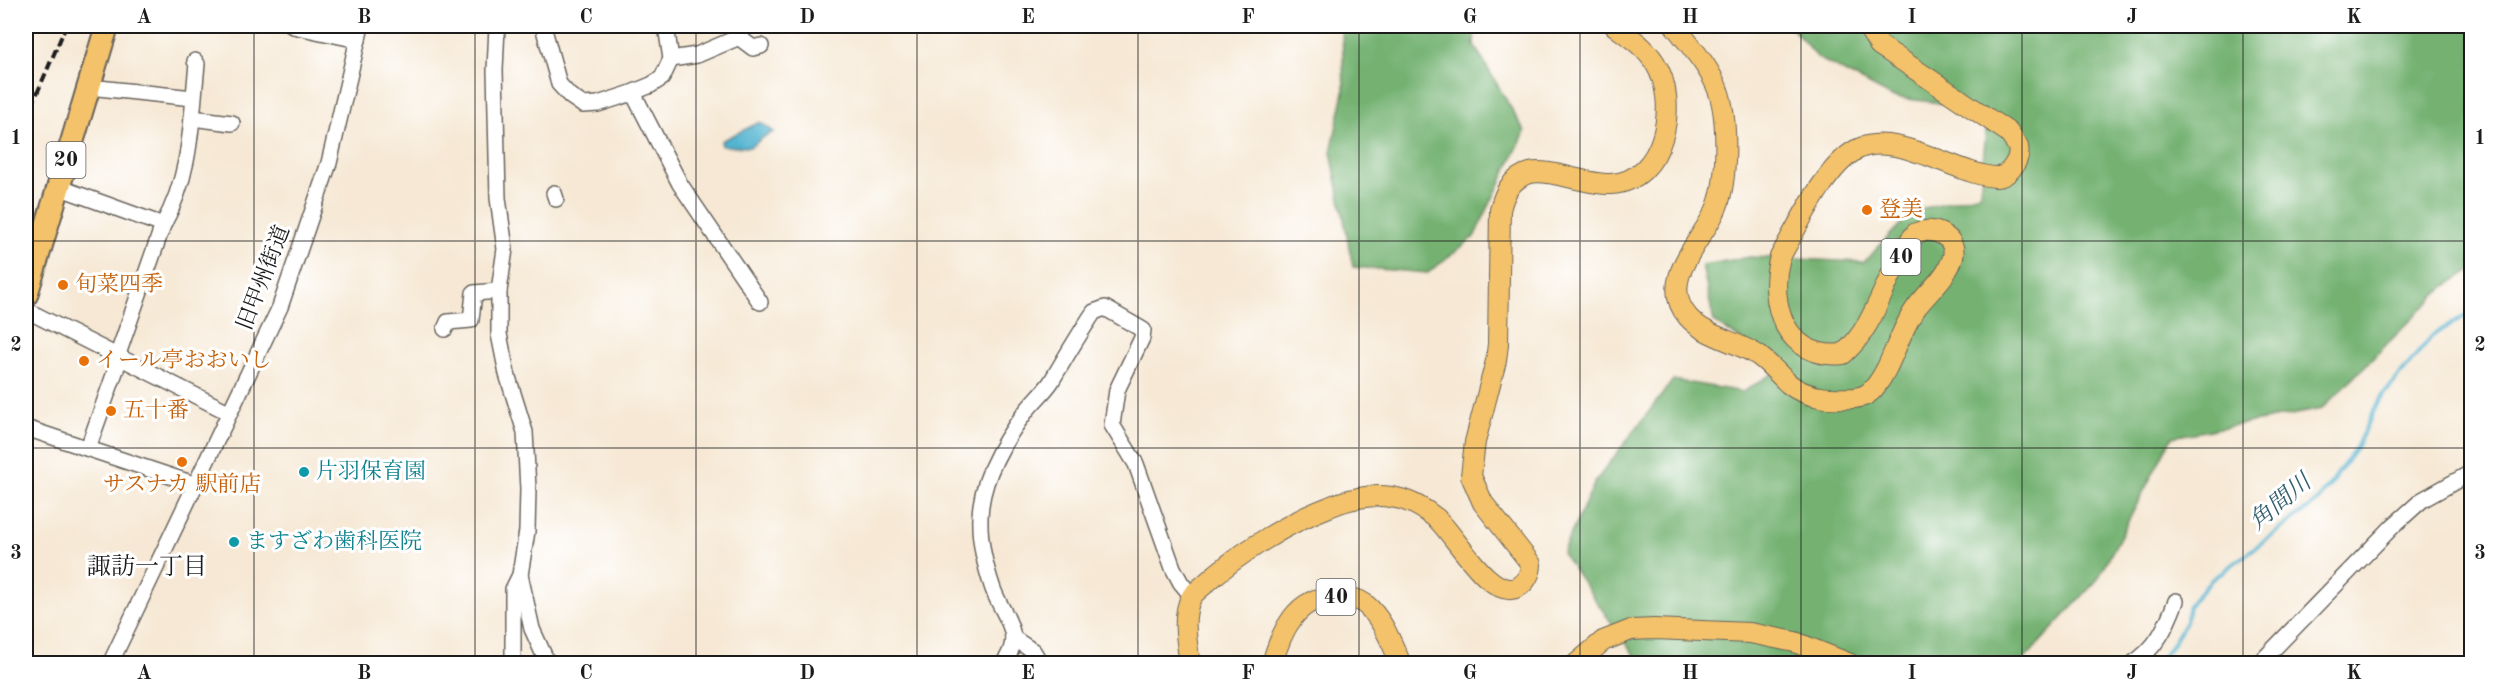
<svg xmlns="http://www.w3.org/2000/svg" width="2497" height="689" viewBox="0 0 2497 689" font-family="'Old Standard TT','Noto Serif JP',serif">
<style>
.forest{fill:#74b272;stroke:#486747;stroke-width:1.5}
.water{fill:#52b4d0;stroke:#376876;stroke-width:1.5}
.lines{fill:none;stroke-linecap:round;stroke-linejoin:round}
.stream{stroke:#52b4d0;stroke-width:4}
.minor-casing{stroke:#68635c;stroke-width:18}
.major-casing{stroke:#68635c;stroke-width:22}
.highway-casing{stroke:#68635c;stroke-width:26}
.minor{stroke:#fff;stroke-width:15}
.major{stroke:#f3c26a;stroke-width:20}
.highway{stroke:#f3c26a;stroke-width:22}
.rail{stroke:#1c1c1c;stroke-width:4;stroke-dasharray:9 4.5;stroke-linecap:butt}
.grid{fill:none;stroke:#1c1c1c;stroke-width:1.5;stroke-opacity:0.55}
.food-dot{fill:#e8710a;stroke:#fff;stroke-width:2}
.culture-dot{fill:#0f9aa8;stroke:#fff;stroke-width:2}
.labels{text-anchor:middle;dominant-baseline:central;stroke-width:6;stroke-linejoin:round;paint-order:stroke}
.shield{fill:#fff;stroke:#606060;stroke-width:1.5}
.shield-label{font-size:21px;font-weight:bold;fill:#1c1c1c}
.food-label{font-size:22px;fill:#c56008;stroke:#fff;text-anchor:start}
.street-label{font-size:22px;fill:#1c1c1c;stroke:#fff}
.culture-label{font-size:22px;fill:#0d838f;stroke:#fff;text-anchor:start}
.water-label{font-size:24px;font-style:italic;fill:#34606d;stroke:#fff}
.neighbourhood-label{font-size:24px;fill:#1c1c1c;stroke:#fff}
.neatline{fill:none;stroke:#1c1c1c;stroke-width:2}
.grid-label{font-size:20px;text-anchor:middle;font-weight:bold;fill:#1c1c1c}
</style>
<rect width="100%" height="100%" fill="#fff"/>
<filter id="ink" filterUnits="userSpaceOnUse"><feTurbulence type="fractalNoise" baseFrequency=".0167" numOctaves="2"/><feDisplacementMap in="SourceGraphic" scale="12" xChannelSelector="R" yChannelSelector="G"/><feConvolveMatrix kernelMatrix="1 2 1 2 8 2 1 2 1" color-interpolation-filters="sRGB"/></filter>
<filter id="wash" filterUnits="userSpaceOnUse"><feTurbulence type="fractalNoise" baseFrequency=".008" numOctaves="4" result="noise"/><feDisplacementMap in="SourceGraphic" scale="24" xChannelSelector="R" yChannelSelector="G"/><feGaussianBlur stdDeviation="1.35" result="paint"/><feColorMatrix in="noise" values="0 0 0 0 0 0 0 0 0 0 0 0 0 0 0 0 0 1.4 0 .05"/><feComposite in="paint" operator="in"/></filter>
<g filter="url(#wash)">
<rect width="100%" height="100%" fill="#f6e8d4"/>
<g class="forest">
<path d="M1342,26H1475L1474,45L1525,132L1474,237L1428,273L1353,267L1331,152L1344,92Z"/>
<path d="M1790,26H2471V270L2443,288L2322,409L2172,437L2098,579L2021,663H1640L1562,553L1595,482L1673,380L1743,392L1783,367L1714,322L1702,265L1749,257L1864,262L1913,211L1980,194L1986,129L1955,105L1892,97L1818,58Z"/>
</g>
<path class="water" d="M760,122L774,132L767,135L750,147L722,146L721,141Z"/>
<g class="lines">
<path class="stream" d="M2156,664L2170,648L2186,622L2189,605L2210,581L2318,501L2356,448L2378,402L2432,336L2472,311"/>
</g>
</g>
<g filter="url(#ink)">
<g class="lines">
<g class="minor-casing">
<g id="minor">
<path d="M293,26L358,40"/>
<path d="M497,26L495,70L498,198L505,249L499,291V334L507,374L525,432L528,489L527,531L520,575L513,589V664"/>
<path d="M543,26L559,84L570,96L583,105L598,104L629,94L651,85L662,78L671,59L666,26"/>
<path d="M671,59L697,55L737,38L741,39L753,48L761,46"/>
<path d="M89,87L193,98"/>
<path d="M633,93L680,184L760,302"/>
<path d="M192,118L232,123"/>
<path d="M58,187L163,225"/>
<path d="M554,193L556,199"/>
<path d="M26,310L228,412"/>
<path d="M445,329L448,322L471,320L474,293L499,291"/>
<path d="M117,357L163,225C192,173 191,121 197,64L195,61"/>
<path d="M26,428L194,484"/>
<path d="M88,448L120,358"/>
<path d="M520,575L532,629L548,664"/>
<path d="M1013,638L1033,651L1041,664"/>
<path d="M110,664L280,307L329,163L361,26"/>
<path d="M1003,664C1026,634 1003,617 993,589C985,566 979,542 980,517C981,478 1004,440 1027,410C1035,400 1044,392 1051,382C1065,358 1079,334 1094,312L1105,308L1143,330L1142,338L1117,390L1112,425L1136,464L1173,568L1181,583L1192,596"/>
<path d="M2132,664C2157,648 2166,627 2176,601"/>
<path d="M2259,664L2393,526L2422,500L2472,472"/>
</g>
</g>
<g class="major-casing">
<g id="major">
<path d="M1675,26C1690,46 1709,66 1718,90C1728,117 1728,179 1717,207C1704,240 1656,280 1688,317C1706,337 1737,341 1759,356C1770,364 1779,375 1789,384C1808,399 1831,399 1854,398C1863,397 1868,395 1874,388C1893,365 1898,333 1916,308C1927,293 1948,276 1953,257C1958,236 1932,226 1916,233C1886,268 1879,324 1843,354C1786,360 1767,304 1780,257C1798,226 1825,167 1856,150C1896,129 1956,175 1996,177C2009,177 2021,159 2018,147C2016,142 2010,136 2008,132L1879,45L1867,26"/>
<path d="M1190,664C1187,643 1181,615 1192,596C1195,592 1202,587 1205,584C1236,555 1289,522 1329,507C1347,499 1371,494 1391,497C1407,499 1424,508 1436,518C1454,533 1491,602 1518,587C1526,582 1531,573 1531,564L1483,503L1471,476L1475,442L1496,361L1498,344L1500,210C1504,193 1511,178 1530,173C1549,168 1587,185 1611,184C1665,181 1680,102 1655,63C1645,47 1630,37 1615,26"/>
<path d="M1272,664C1281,632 1296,597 1333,597C1344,596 1356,597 1365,604C1383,619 1391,642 1401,664"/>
<path d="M1576,664L1603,641L1631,630L1654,629L1750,633L1795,642L1850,664"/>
</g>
</g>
<g class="highway-casing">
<path id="highway" d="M26,295L107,26"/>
</g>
<use href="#minor" class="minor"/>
<use href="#major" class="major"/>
<use href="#highway" class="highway"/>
<path class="rail" d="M26,119L66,26"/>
</g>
</g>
<path class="grid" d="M254,26V664M475,26V664M696,26V664M917,26V664M1138,26V664M1359,26V664M1580,26V664M1801,26V664M2022,26V664M2243,26V664M26,241H2472M26,448H2472"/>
<g class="food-dot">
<circle cx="1867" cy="210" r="6"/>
<circle cx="63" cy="285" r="6"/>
<circle cx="84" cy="361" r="6"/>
<circle cx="111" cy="411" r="6"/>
<circle cx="182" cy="462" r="6"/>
</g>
<g class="culture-dot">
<circle cx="304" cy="472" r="6"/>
<circle cx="234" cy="542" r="6"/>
</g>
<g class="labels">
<g class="shield">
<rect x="46.5" y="142" width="39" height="36" rx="4.5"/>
<rect x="1881.5" y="239" width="39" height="36" rx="4.5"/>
<rect x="1316.5" y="579" width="39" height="36" rx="4.5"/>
</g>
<g class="shield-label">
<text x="66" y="160">20</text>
<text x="1901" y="257">40</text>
<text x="1336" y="597">40</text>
</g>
<g class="food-label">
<text x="1879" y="210">登美</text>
<text x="75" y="285">旬菜四季</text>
<text x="96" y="361">イール亭おおいし</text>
<text x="123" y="411">五十番</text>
<text x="182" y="485" text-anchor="middle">サスナカ 駅前店</text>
</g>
<g class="street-label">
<text transform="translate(264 278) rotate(-69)">旧甲州街道</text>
</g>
<g class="culture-label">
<text x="316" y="472">片羽保育園</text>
<text x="246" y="542">ますざわ歯科医院</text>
</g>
<g class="water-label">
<text transform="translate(2281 503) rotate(-40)">角間川</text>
</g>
<g class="neighbourhood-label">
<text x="147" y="568">諏訪一丁目</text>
</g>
</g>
<rect width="2497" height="689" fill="none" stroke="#fff" stroke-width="66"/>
<rect x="33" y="33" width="2431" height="623" class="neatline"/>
<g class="grid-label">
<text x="144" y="23">A</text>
<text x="364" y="23">B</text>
<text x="586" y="23">C</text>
<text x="807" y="23">D</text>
<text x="1028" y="23">E</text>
<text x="1248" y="23">F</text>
<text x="1470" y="23">G</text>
<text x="1690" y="23">H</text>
<text x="1912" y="23">I</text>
<text x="2132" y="23">J</text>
<text x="2354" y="23">K</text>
<text x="16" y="144">1</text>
<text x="2480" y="144">1</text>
<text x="16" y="351">2</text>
<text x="2480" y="351">2</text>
<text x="16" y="559">3</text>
<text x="2480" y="559">3</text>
<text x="144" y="679">A</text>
<text x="364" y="679">B</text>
<text x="586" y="679">C</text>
<text x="807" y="679">D</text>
<text x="1028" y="679">E</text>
<text x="1248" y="679">F</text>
<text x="1470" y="679">G</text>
<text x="1690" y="679">H</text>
<text x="1912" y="679">I</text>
<text x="2132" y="679">J</text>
<text x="2354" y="679">K</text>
</g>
</svg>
